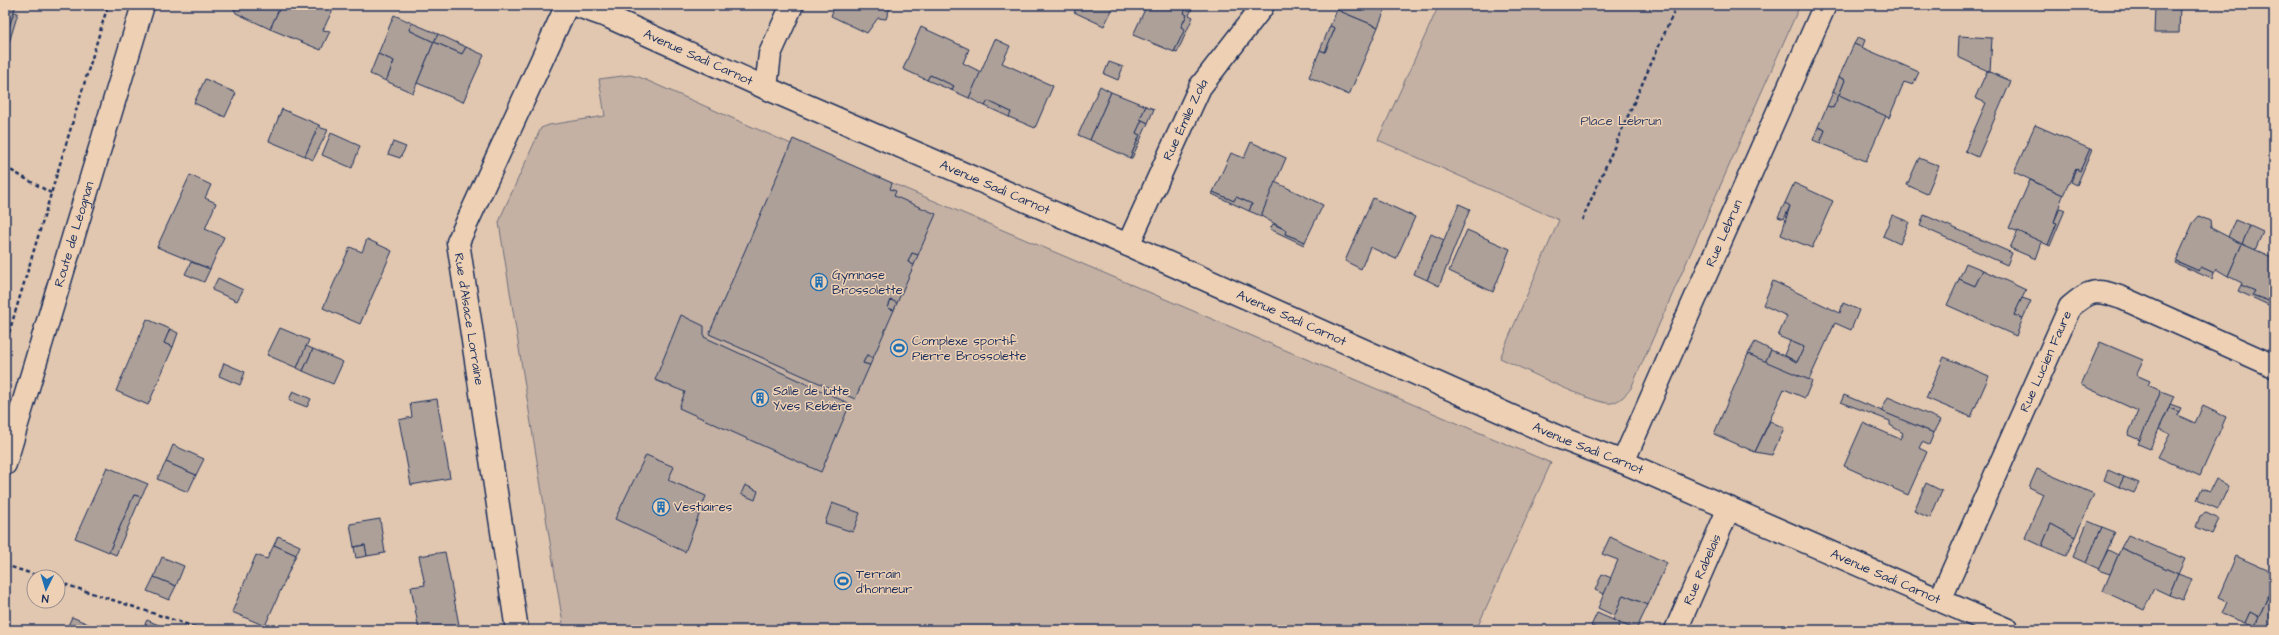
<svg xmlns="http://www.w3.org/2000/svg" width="2279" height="635" viewBox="0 0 2279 635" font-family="'Architects Daughter',sans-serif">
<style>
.green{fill:#c4b1a3;stroke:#707080}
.building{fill:#ada099;stroke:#1b2f5e}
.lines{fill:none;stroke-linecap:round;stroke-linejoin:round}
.street-casing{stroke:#1b2f5e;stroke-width:25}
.secondary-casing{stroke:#1b2f5e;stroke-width:25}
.path{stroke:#1b2f5e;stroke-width:2.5;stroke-dasharray:4 3;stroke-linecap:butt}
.street{stroke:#eed1b4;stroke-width:22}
.secondary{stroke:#eed1b4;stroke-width:22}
.labels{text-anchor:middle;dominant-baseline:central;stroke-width:3;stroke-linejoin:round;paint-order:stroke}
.street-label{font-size:13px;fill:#1b2f5e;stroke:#eed1b4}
.park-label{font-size:13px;fill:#344268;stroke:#eed1b4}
.poi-label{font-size:13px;fill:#1b2f5e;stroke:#eed1b4;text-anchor:start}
</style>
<rect width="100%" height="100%" fill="#e1c7af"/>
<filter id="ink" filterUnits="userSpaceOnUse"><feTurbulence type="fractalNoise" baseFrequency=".025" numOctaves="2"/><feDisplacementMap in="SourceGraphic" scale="8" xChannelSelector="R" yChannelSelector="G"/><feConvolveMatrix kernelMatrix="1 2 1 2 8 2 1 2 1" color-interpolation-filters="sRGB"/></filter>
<g filter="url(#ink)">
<g class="green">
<path d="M1439,5H1800L1631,388C1627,394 1620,401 1612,403C1598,407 1518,366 1500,358L1559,220L1378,140Z"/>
<path d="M630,75L639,77L791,144L892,183L1551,463L1476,630H564L499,223L502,214L541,128L549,125L605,116L599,79Z"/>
</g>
<g class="building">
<path d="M5,5H16L5,40Z"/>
<path d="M232,5H281L270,29L236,13Z"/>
<path d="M281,5H335L323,30L330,31L321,50L270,29Z"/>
<path d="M835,5H891L886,19L878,18L867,33L831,16Z"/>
<path d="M1078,5H1111L1114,6L1104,26L1074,12Z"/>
<path d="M1132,5H1147L1145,10Z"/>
<path d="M1147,5H1188L1184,13L1187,15L1181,27L1185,29L1174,52L1133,35Z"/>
<path d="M1188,5H1194L1189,15L1193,17L1177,53L1174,52L1185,29L1181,27L1187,15L1184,13Z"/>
<path d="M1339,5H1387L1378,27L1337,10Z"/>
<path d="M2044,5H2060V9L2043,8Z"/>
<path d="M2155,5H2180L2179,33H2154Z"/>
<path d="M1337,10L1378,27L1349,95L1309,77L1320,50L1325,52L1335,28L1330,26Z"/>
<path d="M14,12L18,13L8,46L5,45V40Z"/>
<path d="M394,15L412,23L409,30L434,42L413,93L386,81L394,61L378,54Z"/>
<path d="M412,23L438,34L434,42L409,30Z"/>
<path d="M1330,26L1335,28L1325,52L1320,50Z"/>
<path d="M921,27L969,49L963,63L981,72L969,98L951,90L954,86L930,75L927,80L903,69Z"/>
<path d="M438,34L466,47L462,54L434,42Z"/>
<path d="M1959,36L1992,38L1990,72L1958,57Z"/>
<path d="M1858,37L1865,40L1862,48L1854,44Z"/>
<path d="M995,39L1010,46L1002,63L1053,86L1035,128L1009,117L1011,112L988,101L985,106L969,98Z"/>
<path d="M434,42L462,54L466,47L484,55L463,102L417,83Z"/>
<path d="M1854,44L1919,72L1913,85L1904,82L1889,118L1839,95L1845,80L1839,77Z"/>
<path d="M378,54L394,61L386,81L370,74Z"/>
<path d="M1109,62L1123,67L1118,80L1104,74Z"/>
<path d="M1987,71L2011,81L1978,157L1965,151L1986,103L1975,98Z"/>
<path d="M930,75L954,86L951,90L927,80Z"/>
<path d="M1839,77L1845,80L1839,95L1833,92Z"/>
<path d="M205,79L236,93L225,117L194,103Z"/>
<path d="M1100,86L1111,92L1090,140L1078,135Z"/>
<path d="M1111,92L1146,106L1140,119L1142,120L1136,133L1140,135L1130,158L1090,140Z"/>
<path d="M1833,92L1839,95L1833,108L1827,106Z"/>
<path d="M1839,95L1886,116L1866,161L1820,143L1825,130L1818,127L1827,106L1833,108Z"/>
<path d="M988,101L1011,112L1009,117L985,106Z"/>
<path d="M1146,106L1154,109L1148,123L1140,119Z"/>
<path d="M282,109L319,125L305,156L269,141Z"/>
<path d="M1142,120L1148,123L1132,158H1130L1140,135L1136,133Z"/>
<path d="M319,125L321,128L328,130L313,160L305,156Z"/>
<path d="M2035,125L2090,149L2080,171L2076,169L2063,195L2014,172Z"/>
<path d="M1818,127L1825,130L1820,143L1813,140Z"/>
<path d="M331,133L360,146L352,168L322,155Z"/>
<path d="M793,139L892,183L890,189L896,191L894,196L936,214L918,255L912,253L908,262L914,265L897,303L891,300L888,308L894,310L873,358L867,355L863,363L870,365L855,399L709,334Z"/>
<path d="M393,142L406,147L400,158L388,154Z"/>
<path d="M1251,142L1286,158L1261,216L1249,211L1252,204L1236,197L1234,201L1213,192L1231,153L1244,158Z"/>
<path d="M2090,149L2092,150L2077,185L2071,182L2076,169L2080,171Z"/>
<path d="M1919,158L1939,166L1927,194L1907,185Z"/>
<path d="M190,175L211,185L205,198L216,203L205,229L224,237L210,269L157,247Z"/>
<path d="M2030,180L2063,195L2054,222L2057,223L2048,245L2009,228Z"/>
<path d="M1275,182L1323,205L1305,242L1285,234L1286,230L1261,216Z"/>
<path d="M1794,183L1833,201L1812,248L1781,235L1790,206L1785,203Z"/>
<path d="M1213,192L1234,201L1236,197L1252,204L1249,211L1212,194Z"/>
<path d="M1373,198L1415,217L1396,259L1370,247L1361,269L1345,261Z"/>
<path d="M1785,203L1790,206L1784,219L1778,217Z"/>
<path d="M1459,204L1470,209L1439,286L1427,280Z"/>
<path d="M2060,208L2065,210L2050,246L2048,245L2057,223L2054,222Z"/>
<path d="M1892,215L1909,222L1900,244L1883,236Z"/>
<path d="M1924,215L2012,253L2007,265L1920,226Z"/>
<path d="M2199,216L2210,221L2211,228L2242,244L2228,276L2216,269L2214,273L2201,267L2199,271L2176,261L2193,223Z"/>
<path d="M2235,220L2250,226L2242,244L2228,237Z"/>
<path d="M1273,224L1286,230L1285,234L1305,242L1304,245L1270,229Z"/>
<path d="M2250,226L2263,232L2255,250L2242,244Z"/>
<path d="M1467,230L1510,249L1493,292L1449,271Z"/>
<path d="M2018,231L2042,242L2036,259L2010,248Z"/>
<path d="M1431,234L1444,240L1427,280L1414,274Z"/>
<path d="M367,239L392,251L360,324L323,308L350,247L362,252Z"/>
<path d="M2242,244L2274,258V303L2252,295L2255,291L2241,285L2242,283L2228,276Z"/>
<path d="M912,253L918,255L914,265L908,262Z"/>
<path d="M2176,261L2199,271L2201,267L2214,273L2212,279L2175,263Z"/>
<path d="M191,262L210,269L204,282L185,274Z"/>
<path d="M1966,263L1983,270L1975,286L1959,279Z"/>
<path d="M1983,270L2026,290L2014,315L2023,318L2016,336L1947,305L1959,279L1975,286Z"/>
<path d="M218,278L243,290L237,301L212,290Z"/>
<path d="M1773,281L1840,313L1843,303L1859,310L1851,330L1835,323L1809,380L1765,362L1771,350L1797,362L1804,347L1778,336L1787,316L1763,305Z"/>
<path d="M2241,285L2255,291L2252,295L2274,303L2273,307L2238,291Z"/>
<path d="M2022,298L2031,301L2023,318L2014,315Z"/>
<path d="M891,300L897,303L894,310L888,308Z"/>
<path d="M681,315L704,326V337L850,404L821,472L679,408L685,392L655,380Z"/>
<path d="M147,319L170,329L164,343L173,347L148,405L116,391Z"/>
<path d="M280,328L309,340L297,368L267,355Z"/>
<path d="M170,329L178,333L173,347L164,343Z"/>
<path d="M1790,341L1804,347L1797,362L1784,355Z"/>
<path d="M1755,342L1771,350L1765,362L1748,354Z"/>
<path d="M2100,342L2143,360L2136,375L2150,381L2148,385L2161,391L2140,440L2128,435L2138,411L2081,385Z"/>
<path d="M306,346L313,349L303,371L297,368Z"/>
<path d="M313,349L343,362L333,384L303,371Z"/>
<path d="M1748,354L1812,381L1805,398L1784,389L1755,452L1714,434Z"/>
<path d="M867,355L873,358L870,365L863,363Z"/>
<path d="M1944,357L1989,376L1971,417L1926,398Z"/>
<path d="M224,363L245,372L240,385L219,376Z"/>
<path d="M293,391L311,399L307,407L289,400Z"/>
<path d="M2161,391L2174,396L2150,449L2138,444Z"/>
<path d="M1844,395L1934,433L1929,445L1922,442L1919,448L1927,452L1908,495L1844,466L1863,423L1900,439L1903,433L1890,425V421L1841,402Z"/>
<path d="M1888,397L1941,420L1934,433L1881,411Z"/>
<path d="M437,399L450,478L411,485L399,420L412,417L410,403Z"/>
<path d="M2170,404L2181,408L2179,412L2169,408Z"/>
<path d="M2203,406L2226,417L2200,476L2158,457L2170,434L2159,429L2169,408L2179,412L2177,415L2195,423Z"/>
<path d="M1770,421L1784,428L1772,455L1755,452Z"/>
<path d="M173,445L204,459L196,475L166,462Z"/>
<path d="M646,455L674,467L668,480L706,496L685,552L615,519Z"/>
<path d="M166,462L196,475L188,492L157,479Z"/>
<path d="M107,467L148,484L141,497L134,495L109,552L75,538Z"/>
<path d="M2037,469L2094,494L2075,537L2051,524L2042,546L2025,538L2043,494L2029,487Z"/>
<path d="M2108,470L2124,477L2119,487L2104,480Z"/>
<path d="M2124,477L2139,483L2134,493L2119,487Z"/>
<path d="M2216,479L2229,486L2218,509L2197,500L2202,488L2210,491Z"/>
<path d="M1926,483L1942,491L1930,518L1914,511Z"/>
<path d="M745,485L758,491L755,500L741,494Z"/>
<path d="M134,495L141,497L116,555L109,552Z"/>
<path d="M832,503L860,513L853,532L825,523Z"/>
<path d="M2206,513L2219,519L2212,534L2196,527L2200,516Z"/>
<path d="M380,519L385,553L367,556L365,545L354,547L350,524Z"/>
<path d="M2088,521L2102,527L2086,563L2073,557Z"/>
<path d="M2051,524L2075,537L2066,556L2042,546Z"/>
<path d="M2102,527L2115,532L2099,569L2086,563Z"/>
<path d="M2128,535L2185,559L2178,574L2121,548Z"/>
<path d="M278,536L300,546L296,555L274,545Z"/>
<path d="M1610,537L1667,563L1648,605L1623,595L1615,616L1598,608L1618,560L1602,554Z"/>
<path d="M274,545L296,555L265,626L232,612L256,555L267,559Z"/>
<path d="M365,545L367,556L356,558L354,547Z"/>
<path d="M2121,548L2178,574L2169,595L2154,588L2144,610L2103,591Z"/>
<path d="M2108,550L2118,555L2110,574L2098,570Z"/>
<path d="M445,552L460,630H419L411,587L425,585L419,556Z"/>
<path d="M2236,556L2274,573V582L2259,617L2250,612L2245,623L2222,614L2227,602L2218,598Z"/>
<path d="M162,557L184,566L176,586L154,577Z"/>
<path d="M1602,574L1611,578L1604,594L1595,590Z"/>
<path d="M2178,574L2192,579L2183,600L2169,595Z"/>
<path d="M154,577L176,586L169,600L147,591Z"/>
<path d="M2272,588L2274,589V630H2253Z"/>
<path d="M1623,595L1648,605L1636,630L1613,620Z"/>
<path d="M2250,612L2259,617L2254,628L2245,623Z"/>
<path d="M1597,613L1620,623L1617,630H1601L1591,626Z"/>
<path d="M72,617L95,627L94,630H66Z"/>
<path d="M147,620L170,630H142Z"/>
</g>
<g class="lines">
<g class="street-casing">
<g id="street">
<path id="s1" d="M575,5L609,17L766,88L1128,245L1558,437L1623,462L2008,630"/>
<path d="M766,88L770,54L792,5"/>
<path id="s2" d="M1128,245L1200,87L1262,7"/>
<path id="s3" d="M1623,462L1825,5"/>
<path id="s4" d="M1940,600L2070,307C2091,289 2096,289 2122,298L2274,366"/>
<path d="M517,630L458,242L567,5"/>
<path id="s5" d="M1676,630L1729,508"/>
</g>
</g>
<g class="secondary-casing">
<g id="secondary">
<path id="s6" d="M5,464L143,5"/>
</g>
</g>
<g class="path">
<path d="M5,167L51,193"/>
<path d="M1582,220L1677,5"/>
<path d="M5,346L108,5"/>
<path d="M5,565L42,577"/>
<path d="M58,582L204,630"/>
</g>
<use href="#street" class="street"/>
<use href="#secondary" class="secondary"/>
</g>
</g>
<defs>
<g id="building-ring" transform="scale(0.9)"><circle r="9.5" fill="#eed1b4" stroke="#1f6fb2" stroke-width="1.5"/><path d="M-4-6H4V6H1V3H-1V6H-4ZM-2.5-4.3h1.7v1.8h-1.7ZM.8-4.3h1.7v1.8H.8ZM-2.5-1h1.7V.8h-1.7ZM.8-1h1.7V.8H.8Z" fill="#1f6fb2"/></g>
<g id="stadium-ring" transform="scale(0.9)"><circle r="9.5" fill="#eed1b4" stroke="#1f6fb2" stroke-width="1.5"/><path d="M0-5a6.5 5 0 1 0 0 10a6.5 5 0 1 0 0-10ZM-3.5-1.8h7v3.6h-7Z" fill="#1f6fb2"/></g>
</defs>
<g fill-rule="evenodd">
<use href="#building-ring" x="819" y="282"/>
<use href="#stadium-ring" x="899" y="348"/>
<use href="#building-ring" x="760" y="398"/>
<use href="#building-ring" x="661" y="507"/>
<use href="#stadium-ring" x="843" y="581"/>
</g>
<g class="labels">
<g class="street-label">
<text stroke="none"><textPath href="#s1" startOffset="134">Avenue Sadi Carnot</textPath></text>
<text stroke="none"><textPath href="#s2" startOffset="138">Rue Émile Zola</textPath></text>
<text stroke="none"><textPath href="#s1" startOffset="458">Avenue Sadi Carnot</textPath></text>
<text stroke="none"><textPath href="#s3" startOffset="250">Rue Lebrun</textPath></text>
<text stroke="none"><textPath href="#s6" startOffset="240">Route de Léognan</textPath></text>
<text stroke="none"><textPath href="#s1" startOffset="782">Avenue Sadi Carnot</textPath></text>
<text transform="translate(469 319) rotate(81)">Rue d'Alsace Lorraine</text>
<text stroke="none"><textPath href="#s4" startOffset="261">Rue Lucien Faure</textPath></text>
<text stroke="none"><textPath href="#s1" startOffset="1106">Avenue Sadi Carnot</textPath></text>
<text stroke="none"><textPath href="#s5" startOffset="66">Rue Rabelais</textPath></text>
<text stroke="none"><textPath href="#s1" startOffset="1430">Avenue Sadi Carnot</textPath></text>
</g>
<g class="park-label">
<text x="1621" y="121">Place Lebrun</text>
</g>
<g class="poi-label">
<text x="832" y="275">Gymnase<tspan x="832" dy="15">Brossolette</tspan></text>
<text x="912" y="341">Complexe sportif<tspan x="912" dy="15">Pierre Brossolette</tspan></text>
<text x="773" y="391">Salle de lutte<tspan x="773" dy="15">Yves Rebière</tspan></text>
<text x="674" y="507">Vestiaires</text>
<text x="856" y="574">Terrain<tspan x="856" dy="15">d'honneur</tspan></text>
</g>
</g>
<rect width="2279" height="635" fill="none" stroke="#eed1b4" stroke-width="20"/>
<rect x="10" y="10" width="2259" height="615" fill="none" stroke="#1b2f5e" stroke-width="1.5" filter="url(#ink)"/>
<g transform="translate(46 589) rotate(185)"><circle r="19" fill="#eed1b4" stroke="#9a9092"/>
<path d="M0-3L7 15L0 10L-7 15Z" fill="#1f6fb2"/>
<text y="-6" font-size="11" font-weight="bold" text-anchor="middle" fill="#1b2f5e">N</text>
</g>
</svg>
